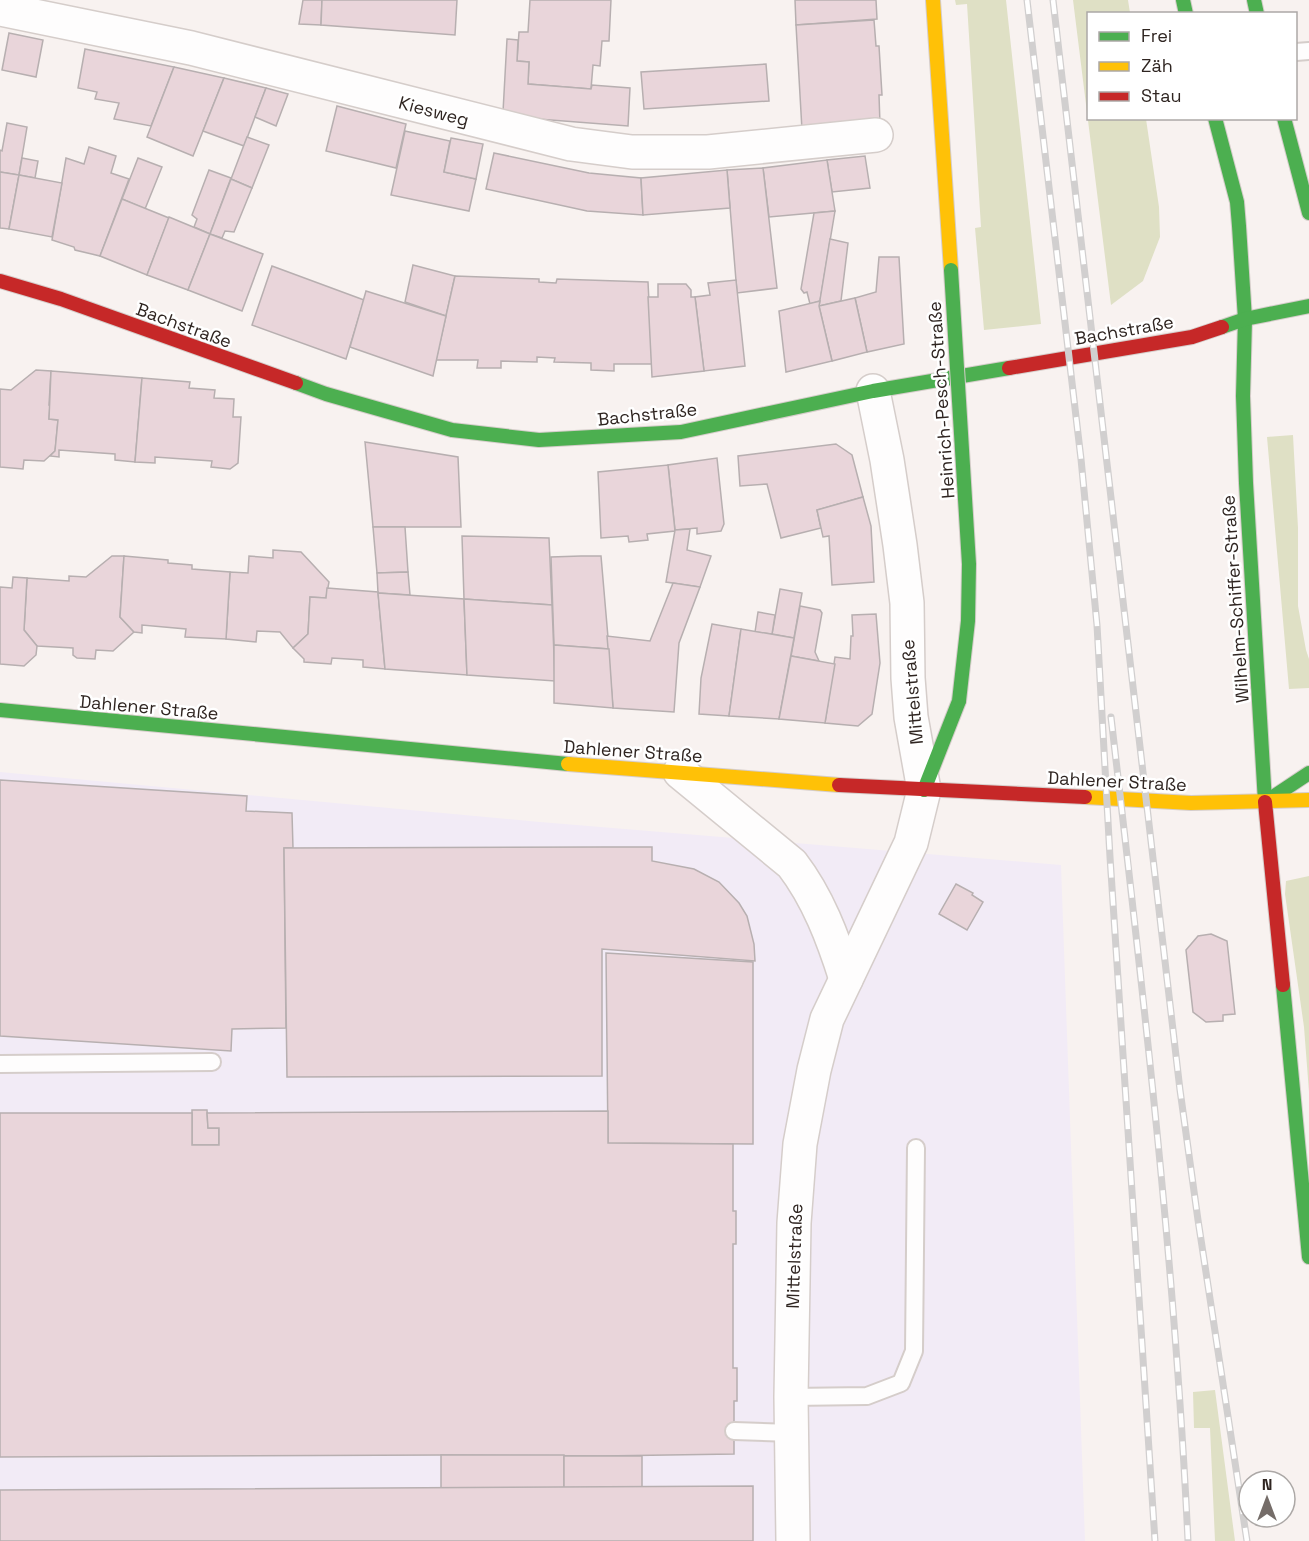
<svg xmlns="http://www.w3.org/2000/svg" width="1309" height="1541" viewBox="0 0 1309 1541" font-family="'Space Grotesk',sans-serif">
<style>
.commercial{fill:#f2ebf6}
.green{fill:#dfe0c5}
.building{fill:#e9d5da;stroke:#b7afb0;stroke-width:1.5}
.lines{fill:none;stroke-linecap:round;stroke-linejoin:round}
.lane-casing{stroke:#d5cdca;stroke-width:20}
.street-casing{stroke:#d5cdca;stroke-width:36}
.fast-casing{stroke:#d5cdca;stroke-width:16}
.slow-casing{stroke:#d5cdca;stroke-width:16}
.jam-casing{stroke:#d5cdca;stroke-width:16}
.lane{stroke:#fefdfd;stroke-width:16}
.street{stroke:#fefdfd;stroke-width:33}
.fast{stroke:#4caf50;stroke-width:14}
.slow{stroke:#ffc107;stroke-width:14}
.jam{stroke:#c62828;stroke-width:14}
.rail-casing{stroke:#d1cfcf;stroke-width:7}
.rail{stroke:#fff;stroke-width:4.5;stroke-dasharray:14;stroke-linecap:butt}
.fast-bridge-casing{stroke:#d5cdca;stroke-width:16;stroke-linecap:butt}
.fast-bridge{stroke:#4caf50;stroke-width:14}
.labels{text-anchor:middle;dominant-baseline:central;stroke-width:5;stroke-linejoin:round;paint-order:stroke}
.street-label{font-size:18px;fill:#2f2521;stroke:#fff}
</style>
<rect width="100%" height="100%" fill="#f8f2f0"/>
<path class="commercial" d="M0,772L540,822L1061,865L1085,1541H0Z"/>
<g class="green">
<path d="M955,0H1006L1041,324L984,330L975,228L981,227L967,4L956,5Z"/>
<path d="M1073,0H1128L1130,13L1088,14V118L1146,119L1159,207L1160,237L1143,281L1111,305Z"/>
<path d="M1293,435L1298,528V606L1306,650L1309,659V688L1289,689L1267,437Z"/>
<path d="M1309,876V1092L1304,1027L1285,894L1286,881Z"/>
<path d="M1215,1390L1235,1541H1215L1210,1428H1194L1193,1392Z"/>
</g>
<g class="building">
<path d="M303,0H322L321,25L299,24Z"/>
<path d="M322,0H457L455,35L321,25Z"/>
<path d="M530,0H611L609,41H602L600,66L593,65L591,89L528,84L529,62L517,61L519,32H528Z"/>
<path d="M795,0H876L877,19L796,25Z"/>
<path d="M874,20L876,46H879L882,95H879L880,124L802,130L796,25Z"/>
<path d="M9,33L43,40L36,77L2,70Z"/>
<path d="M507,39L518,40L517,61L529,62L528,84L591,89L592,85L630,88L628,126L538,119L503,112Z"/>
<path d="M85,49L174,67L151,126L114,119L119,103L95,99L97,92L78,88Z"/>
<path d="M766,64L769,101L644,109L641,72Z"/>
<path d="M174,67L224,78L193,156L147,137Z"/>
<path d="M224,78L266,88L244,146L203,131Z"/>
<path d="M266,88L288,94L276,126L255,117Z"/>
<path d="M337,106L406,124L396,168L326,151Z"/>
<path d="M7,123L27,127L19,175L0,172V150L2,151Z"/>
<path d="M405,131L450,141L444,172L476,179L469,211L391,195Z"/>
<path d="M247,137L269,145L252,188L231,179Z"/>
<path d="M451,138L483,144L476,179L444,172Z"/>
<path d="M89,147L116,156L111,173L129,179L100,256L75,250L74,247L52,240L66,158L84,164Z"/>
<path d="M494,153L589,173L641,178L643,215L587,211L486,189Z"/>
<path d="M865,156L870,188L832,192L827,160Z"/>
<path d="M22,158L38,161L35,178L19,175Z"/>
<path d="M138,158L162,167L145,209L122,199Z"/>
<path d="M827,160L835,211L769,217L763,168Z"/>
<path d="M763,168L777,288L737,293L727,170Z"/>
<path d="M209,170L231,178L210,234L194,227L197,219L192,215Z"/>
<path d="M727,170L730,208L643,215L641,178Z"/>
<path d="M0,172L19,175L9,229L0,228Z"/>
<path d="M19,175L62,183L52,237L9,229Z"/>
<path d="M231,179L252,188L234,232L225,231L222,238L210,234Z"/>
<path d="M122,199L169,218L147,275L100,256Z"/>
<path d="M835,211L820,301L810,304L807,292L804,293L801,289L814,213Z"/>
<path d="M169,217L210,234L188,290L147,275Z"/>
<path d="M210,234L263,254L242,311L188,290Z"/>
<path d="M830,239L848,243L841,301L819,306Z"/>
<path d="M879,257H899L904,344L867,352L855,298L876,292Z"/>
<path d="M413,265L455,276L446,316L405,302Z"/>
<path d="M272,266L364,300L346,359L252,325Z"/>
<path d="M455,276L539,279V282L556,283L557,279L648,282L652,364H614V371L591,370V363L554,362L555,358L537,357V362L501,361V368H477L478,360H436Z"/>
<path d="M736,280L745,366L704,371L695,297L710,295L708,283Z"/>
<path d="M658,284H686L691,290V297H695L704,371L652,377L648,297H658Z"/>
<path d="M366,291L446,316L433,376L350,347Z"/>
<path d="M855,298L867,352L832,361L819,306Z"/>
<path d="M820,301L819,306L832,361L786,372L779,311Z"/>
<path d="M36,370L51,371L49,405H50L49,419L58,420L55,451L44,461L24,460L23,469L0,467V389L11,390Z"/>
<path d="M51,371L142,378L135,462L115,460V454L59,450V457L50,456L55,451L58,420L49,419Z"/>
<path d="M142,378L190,382L189,388L215,390L214,398L234,399L233,417H241L238,463L230,469L211,467L212,461L155,457V463L135,462Z"/>
<path d="M365,442L458,457L461,527H373Z"/>
<path d="M836,444L852,455L863,497L817,510L821,528L781,538L767,484L740,486L738,456Z"/>
<path d="M717,458L724,524L721,531L697,534V528L675,530L668,465Z"/>
<path d="M668,465L675,531L647,534L648,540L629,542L628,536L601,538L598,472Z"/>
<path d="M863,497L871,526L874,582L832,585L829,536L823,537L817,510Z"/>
<path d="M373,527H405L408,572L377,573Z"/>
<path d="M690,529L687,550L711,556L700,587L666,582L675,530Z"/>
<path d="M462,536L549,538L552,605L464,599Z"/>
<path d="M273,550L301,552L329,582L326,598L310,597L308,634L293,648L280,632L257,631L256,642L226,639L230,572L248,573L249,556L273,558Z"/>
<path d="M112,556H124L120,617L134,632L113,651L96,650L95,659L77,658L73,655V648L37,646L24,630L27,578L69,581V576L86,577Z"/>
<path d="M124,556L168,560V563L192,565V569L230,572L226,639L185,637L186,629L142,625V633L134,632L120,617Z"/>
<path d="M581,556H601L609,649L554,645L551,557Z"/>
<path d="M408,572L410,595L378,593L377,573Z"/>
<path d="M13,577L27,578L24,630L37,646L36,655L24,666L0,664V587L12,588Z"/>
<path d="M673,583L700,587L679,643L674,712L613,708L607,636L650,641Z"/>
<path d="M327,588L378,592L385,669L363,667V660L332,658L331,664L304,662V659L293,648L308,634L310,597L326,598Z"/>
<path d="M780,589L802,593L794,638L772,634Z"/>
<path d="M378,593L464,599L467,675L385,669Z"/>
<path d="M464,599L552,605L555,681L467,675Z"/>
<path d="M800,606L820,610L822,613L815,652L819,661L791,656Z"/>
<path d="M758,612L775,615L772,634L755,632Z"/>
<path d="M876,614L880,663L872,714L858,726L825,723L835,657L850,659L851,636H853L852,615Z"/>
<path d="M712,624L741,629L729,716L699,714L701,678Z"/>
<path d="M741,629L794,638L779,719L729,716Z"/>
<path d="M554,645L609,649L613,708L554,703Z"/>
<path d="M791,656L835,664L825,723L779,719Z"/>
<path d="M0,780L247,796L246,811L292,813L293,848H284L286,1028L232,1029L231,1051L0,1036Z"/>
<path d="M602,847H652V861L694,869L719,882L739,903L747,916L754,944L755,961L602,949V1076L287,1077L284,848Z"/>
<path d="M956,884L973,893L972,895L983,902L967,930L939,914Z"/>
<path d="M1211,934L1227,941L1235,1014L1223,1015V1021L1206,1022L1193,1012L1186,950L1198,936Z"/>
<path d="M606,953L753,962V1144L608,1143Z"/>
<path d="M192,1110H207L208,1128H219V1145H192Z"/>
<path d="M608,1111V1143L733,1144V1211H736V1244H733V1368H737V1401H734V1454L601,1456L441,1455L0,1457V1113H192V1145H219V1128H208L207,1113Z"/>
<rect x="441" y="1455" width="123" height="33"/>
<path d="M564,1456H642V1487L564,1488Z"/>
<path d="M753,1486V1541H0V1490Z"/>
</g>
<g class="lines">
<g class="lane-casing">
<g id="lane">
<path d="M1296,52L1309,51"/>
<path d="M0,1064L212,1062"/>
<path d="M791,1397L867,1396L901,1383L914,1351L916,1148"/>
<path d="M734,1431L792,1433"/>
</g>
</g>
<g class="street-casing">
<g id="street">
<path d="M0,9L191,48L571,144L632,152H708L876,135"/>
<path d="M680,772L792,864C818,898 833,938 846,979"/>
<path d="M793,1541L791,1397L794,1223L800,1144L814,1070L827,1019L911,843L924,790L911,717L908,678L907,603L900,545L887,460L873,391"/>
</g>
</g>
<g class="fast-casing">
<g id="fast">
<path d="M1183,0L1186,14"/>
<path d="M1254,0L1257,14"/>
<path d="M1215,118L1237,202L1239,226L1245,319L1243,396L1246,483L1265,802"/>
<path d="M1284,118L1309,213"/>
<path d="M1222,327L1245,319L1309,306"/>
<path d="M296,383L326,394L452,430L539,440L681,432L873,391L1009,368"/>
<path d="M0,710L568,764"/>
<path d="M924,790L959,701"/>
<path d="M1267,801L1309,773"/>
<path d="M1283,985L1309,1257"/>
</g>
</g>
<g class="slow-casing">
<g id="slow">
<path d="M933,0L951,270"/>
<path d="M568,764L839,785"/>
<path d="M1085,797L1191,803L1309,800"/>
</g>
</g>
<g class="jam-casing">
<g id="jam">
<path d="M0,281L61,299L296,383"/>
<path d="M1009,368L1192,337L1222,327"/>
<path d="M839,785L1085,797"/>
<path d="M1265,802L1283,985"/>
</g>
</g>
<use href="#lane" class="lane"/>
<use href="#street" class="street"/>
<use href="#fast" class="fast"/>
<use href="#slow" class="slow"/>
<use href="#jam" class="jam"/>
<g class="rail-casing">
<g id="rail">
<path d="M1027,0L1081,459L1097,625L1110,857L1155,1541"/>
<path d="M1053,0L1180,1090L1198,1220L1247,1541"/>
<path d="M1111,717C1143,991 1175,1265 1188,1541"/>
</g>
</g>
<use href="#rail" class="rail"/>
<g class="fast-bridge-casing">
<path id="fast-bridge" d="M951,270L969,564L968,621L959,701"/>
</g>
<use href="#fast-bridge" class="fast-bridge"/>
</g>
<g class="labels">
<g class="street-label">
<text transform="translate(434 111) rotate(15)">Kiesweg</text>
<text transform="translate(184 325) rotate(20)">Bachstraße</text>
<text transform="translate(1124 330) rotate(-10)">Bachstraße</text>
<text transform="translate(941 400) rotate(-94)">Heinrich-Pesch-Straße</text>
<text transform="translate(647 414) rotate(-6)">Bachstraße</text>
<text transform="translate(1235 599) rotate(-94)">Wilhelm-Schiffer-Straße</text>
<text transform="translate(912 692) rotate(-95)">Mittelstraße</text>
<text transform="translate(149 707) rotate(5)">Dahlener Straße</text>
<text transform="translate(633 751) rotate(4)">Dahlener Straße</text>
<text transform="translate(1117 781) rotate(3)">Dahlener Straße</text>
<text transform="translate(794 1256) rotate(-88)">Mittelstraße</text>
</g>
</g>
<rect x="1087" y="12" width="210" height="108" fill="#ffffff" stroke="#aca8a6" stroke-width="1.5"/>
<rect x="1099" y="32" width="30" height="9" fill="#4caf50" stroke="#aca8a6" stroke-width="1.5"/>
<text x="1141" y="42" font-size="18" fill="#2f2521">Frei</text>
<rect x="1099" y="62" width="30" height="9" fill="#ffc107" stroke="#aca8a6" stroke-width="1.5"/>
<text x="1141" y="72" font-size="18" fill="#2f2521">Zäh</text>
<rect x="1099" y="92" width="30" height="9" fill="#c62828" stroke="#aca8a6" stroke-width="1.5"/>
<text x="1141" y="102" font-size="18" fill="#2f2521">Stau</text>
<g transform="translate(1267 1499)"><circle r="28" fill="#ffffff" stroke="#aca8a6" stroke-width="1.5"/>
<path d="M0-4.5L10 22L0 15L-10 22Z" fill="#756d69"/>
<text y="-9" font-size="16" font-weight="bold" text-anchor="middle" fill="#2f2521">N</text>
</g>
</svg>
